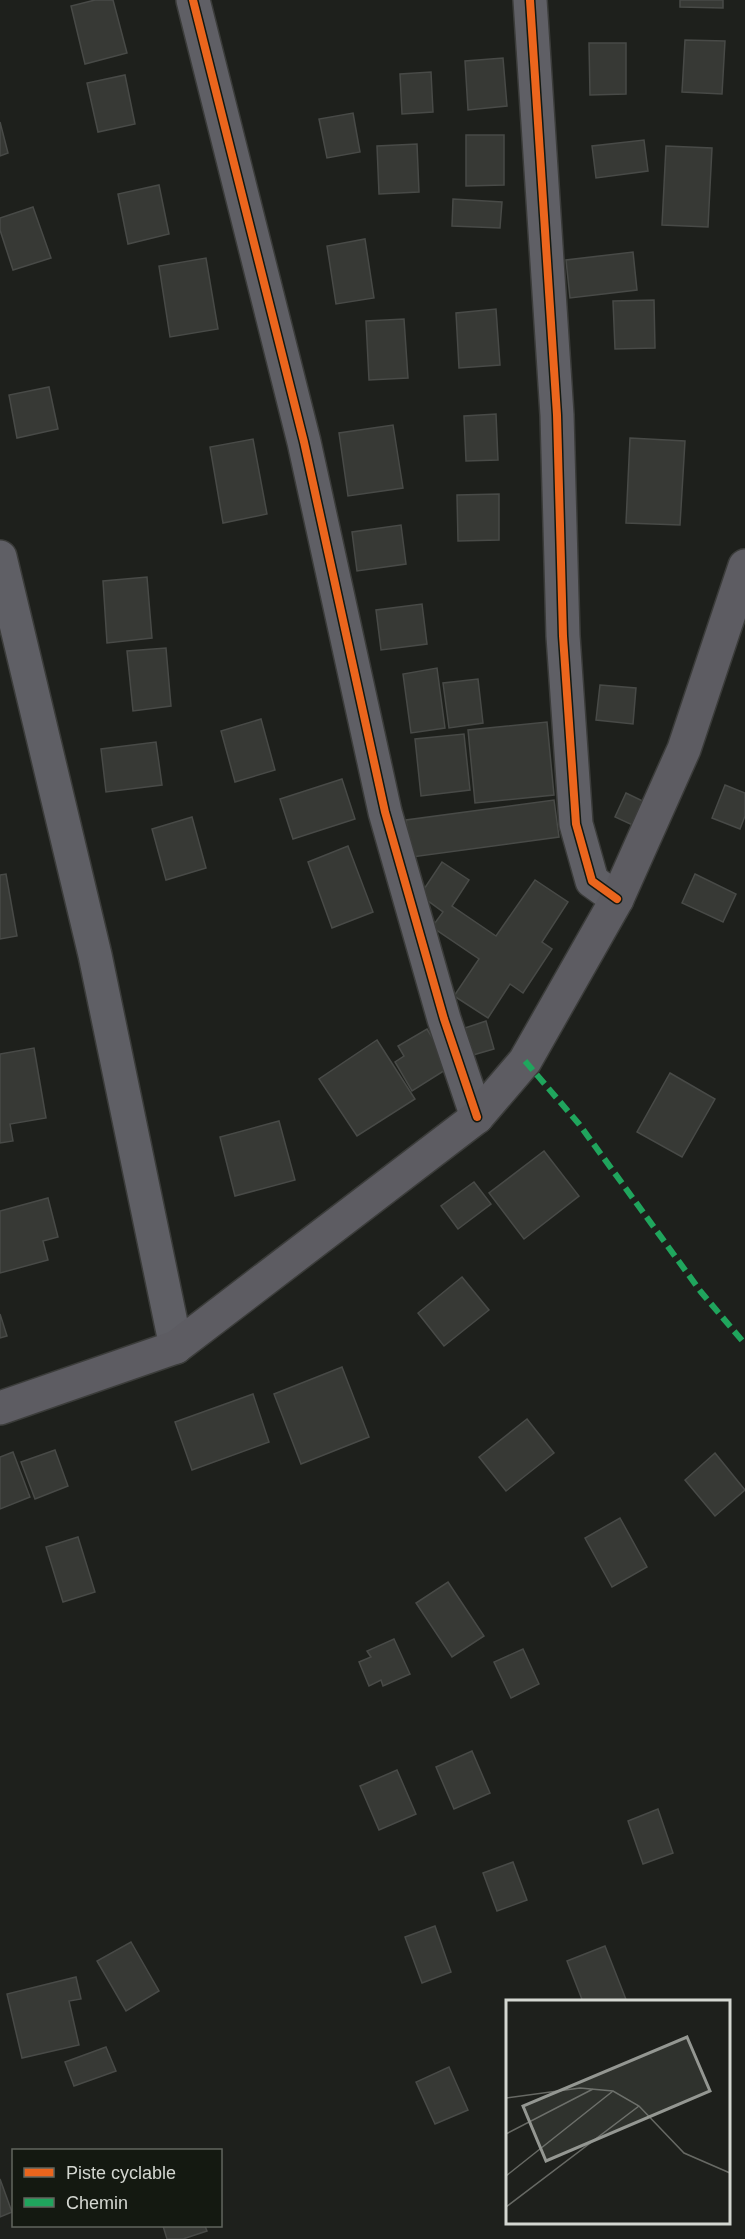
<svg xmlns="http://www.w3.org/2000/svg" width="745" height="2239" viewBox="0 0 745 2239" font-family="Helvetica,sans-serif">
<style>
.building{fill:#373935;stroke:#484a47;stroke-width:1.5}
.lines{fill:none;stroke-linecap:round;stroke-linejoin:round}
.street-casing{stroke:#3b3c3a;stroke-width:36}
.highway-casing{stroke:#3b3c3a;stroke-width:36}
.street{stroke:#5f5f65;stroke-width:33}
.highway{stroke:#5d5c62;stroke-width:33}
.quiet{stroke:#20a55d;stroke-width:6;stroke-dasharray:12 6;stroke-linecap:butt}
.cycleway-casing{stroke:#141911;stroke-width:11}
.cycleway{stroke:#eb651d;stroke-width:8}
.inset-road{fill:none;stroke:#676964;stroke-width:1.5}
.view{fill:#949792;fill-opacity:0.15;stroke:#949792;stroke-width:3}
.inset-edge{fill:none;stroke:#d4d7d1;stroke-width:3}
</style>
<rect width="100%" height="100%" fill="#1e201c"/>
<g class="building">
<path d="M95,0H113L127,53L85,64L71,6Z"/>
<path d="M680,0H723V8L680,7Z"/>
<path d="M685,40L725,41L722,94L682,92Z"/>
<path d="M589,43H626V94L590,95Z"/>
<path d="M503,58L507,106L468,110L465,61Z"/>
<path d="M431,72L433,112L402,114L400,74Z"/>
<path d="M125,75L135,124L98,132L87,83Z"/>
<path d="M353,113L360,152L327,158L319,119Z"/>
<path d="M0,122L8,153L0,156Z"/>
<path d="M466,135H504V185L466,186Z"/>
<path d="M644,140L648,171L596,178L592,146Z"/>
<path d="M417,144L419,192L379,194L377,146Z"/>
<path d="M666,146L712,148L708,227L662,225Z"/>
<path d="M159,185L169,234L128,244L118,194Z"/>
<path d="M453,199L502,202L500,228L452,226Z"/>
<path d="M33,207L51,258L13,270L0,230V218Z"/>
<path d="M365,239L374,298L336,304L327,246Z"/>
<path d="M633,252L637,290L570,298L566,260Z"/>
<path d="M206,258L218,329L170,337L159,266Z"/>
<path d="M654,300L655,348L615,349L613,301Z"/>
<path d="M496,309L500,365L459,368L456,313Z"/>
<path d="M404,319L408,378L369,380L366,321Z"/>
<path d="M49,387L58,429L17,438L9,395Z"/>
<path d="M496,414L498,460L466,461L464,416Z"/>
<path d="M393,425L403,488L348,496L339,433Z"/>
<path d="M630,438L685,441L680,525L626,523Z"/>
<path d="M253,439L267,514L223,523L210,447Z"/>
<path d="M499,494V540L458,541L457,495Z"/>
<path d="M401,525L406,564L357,571L352,532Z"/>
<path d="M147,577L152,638L107,643L103,581Z"/>
<path d="M422,604L427,644L381,650L376,610Z"/>
<path d="M166,648L171,706L133,711L127,651Z"/>
<path d="M437,668L445,728L411,733L403,674Z"/>
<path d="M478,679L483,723L449,728L443,683Z"/>
<path d="M600,685L636,688L633,724L596,720Z"/>
<path d="M261,719L275,770L235,782L221,731Z"/>
<path d="M547,722L554,795L475,803L468,730Z"/>
<path d="M464,734L470,790L421,796L415,739Z"/>
<path d="M156,742L162,785L106,792L101,749Z"/>
<path d="M342,779L355,819L293,839L280,799Z"/>
<path d="M725,785L745,793V816L740,829L712,818Z"/>
<path d="M626,793L649,804L639,828L615,817Z"/>
<path d="M554,800L559,837L412,857L406,820Z"/>
<path d="M192,817L206,868L166,880L152,829Z"/>
<path d="M348,846L373,912L332,928L308,862Z"/>
<path d="M442,862L469,880L452,906L496,936L535,880L568,902L542,942L552,949L523,993L510,984L488,1018L454,996L479,959L432,927L443,912L420,895Z"/>
<path d="M6,874L17,936L0,939V875Z"/>
<path d="M695,874L736,894L723,922L682,903Z"/>
<path d="M486,1021L494,1049L473,1055L465,1028Z"/>
<path d="M427,1029L450,1067L412,1091L395,1062L404,1056L398,1046Z"/>
<path d="M377,1040L415,1099L357,1136L319,1079Z"/>
<path d="M34,1048L46,1118L10,1124L13,1141L0,1143V1054Z"/>
<path d="M670,1073L715,1099L682,1157L637,1132Z"/>
<path d="M279,1121L295,1180L235,1196L220,1137Z"/>
<path d="M544,1151L579,1196L524,1239L489,1193Z"/>
<path d="M474,1182L491,1204L458,1229L441,1206Z"/>
<path d="M48,1198L58,1237L43,1241L48,1260L0,1273V1211Z"/>
<path d="M462,1277L489,1310L444,1346L418,1313Z"/>
<path d="M0,1314L7,1336L0,1338Z"/>
<path d="M342,1367L369,1437L301,1464L274,1394Z"/>
<path d="M253,1394L269,1442L192,1470L175,1422Z"/>
<path d="M527,1419L554,1453L506,1491L479,1457Z"/>
<path d="M55,1450L68,1486L35,1499L21,1462Z"/>
<path d="M13,1452L30,1497L0,1509V1457Z"/>
<path d="M715,1453L745,1490L715,1516L685,1480Z"/>
<path d="M620,1518L647,1567L612,1587L585,1538Z"/>
<path d="M78,1537L95,1592L63,1602L46,1547Z"/>
<path d="M448,1582L484,1636L452,1657L416,1603Z"/>
<path d="M394,1639L410,1674L383,1686L381,1680L369,1686L359,1662L371,1657L367,1651Z"/>
<path d="M523,1649L539,1684L511,1698L494,1662Z"/>
<path d="M472,1751L490,1793L454,1809L436,1767Z"/>
<path d="M397,1770L416,1814L379,1830L360,1786Z"/>
<path d="M658,1809L673,1853L643,1864L628,1821Z"/>
<path d="M513,1862L527,1900L497,1911L483,1873Z"/>
<path d="M435,1926L451,1972L422,1983L405,1937Z"/>
<path d="M131,1942L159,1991L126,2011L97,1961Z"/>
<path d="M605,1946L627,2002H583L567,1961Z"/>
<path d="M76,1977L81,1999L69,2001L79,2045L22,2058L7,1994Z"/>
<path d="M106,2047L116,2071L74,2086L65,2062Z"/>
<path d="M449,2067L468,2110L435,2124L416,2082Z"/>
<path d="M0,2179L12,2212L0,2217Z"/>
<path d="M163,2226H205L207,2231L183,2239H167Z"/>
</g>
<g class="lines">
<g class="street-casing">
<g id="street">
<path d="M193,0L304,442L385,812L444,1019L477,1117"/>
<path d="M530,0L557,415L563,636L576,824L592,881L617,899"/>
<path d="M0,557L95,955L176,1347"/>
</g>
</g>
<g class="highway-casing">
<path id="highway" d="M0,1408L176,1347L477,1117L525,1061L617,899L684,749L745,566"/>
</g>
<use href="#street" class="street"/>
<use href="#highway" class="highway"/>
<path class="quiet" d="M525,1061L579,1124L701,1292L745,1344"/>
<g class="cycleway-casing">
<g id="cycleway">
<path d="M193,0L304,442L385,812L444,1019L477,1117"/>
<path d="M530,0L557,415L563,636L576,824L592,881L617,899"/>
</g>
</g>
<use href="#cycleway" class="cycleway"/>
</g>
<g transform="translate(506 2000)">
<rect width="224" height="224" fill="#1e201c"/>
<path class="inset-road" d="M0,98L74,88L107,91L133,106L178,153L224,173M0,134L87,89M0,176L107,91M0,207L133,106"/>
<path class="view" d="M181,37L204,91L40,161L17,106Z"/>
<rect width="224" height="224" class="inset-edge"/>
</g>
<rect x="12" y="2149" width="210" height="78" fill="#141911" stroke="#61655e" stroke-width="1.5"/>
<rect x="24" y="2168" width="30" height="9" fill="#eb651d" stroke="#61655e" stroke-width="1.5"/>
<text x="66" y="2179" font-size="18" fill="#d4d7d1">Piste cyclable</text>
<rect x="24" y="2198" width="30" height="9" fill="#20a55d" stroke="#61655e" stroke-width="1.5"/>
<text x="66" y="2209" font-size="18" fill="#d4d7d1">Chemin</text>
</svg>
